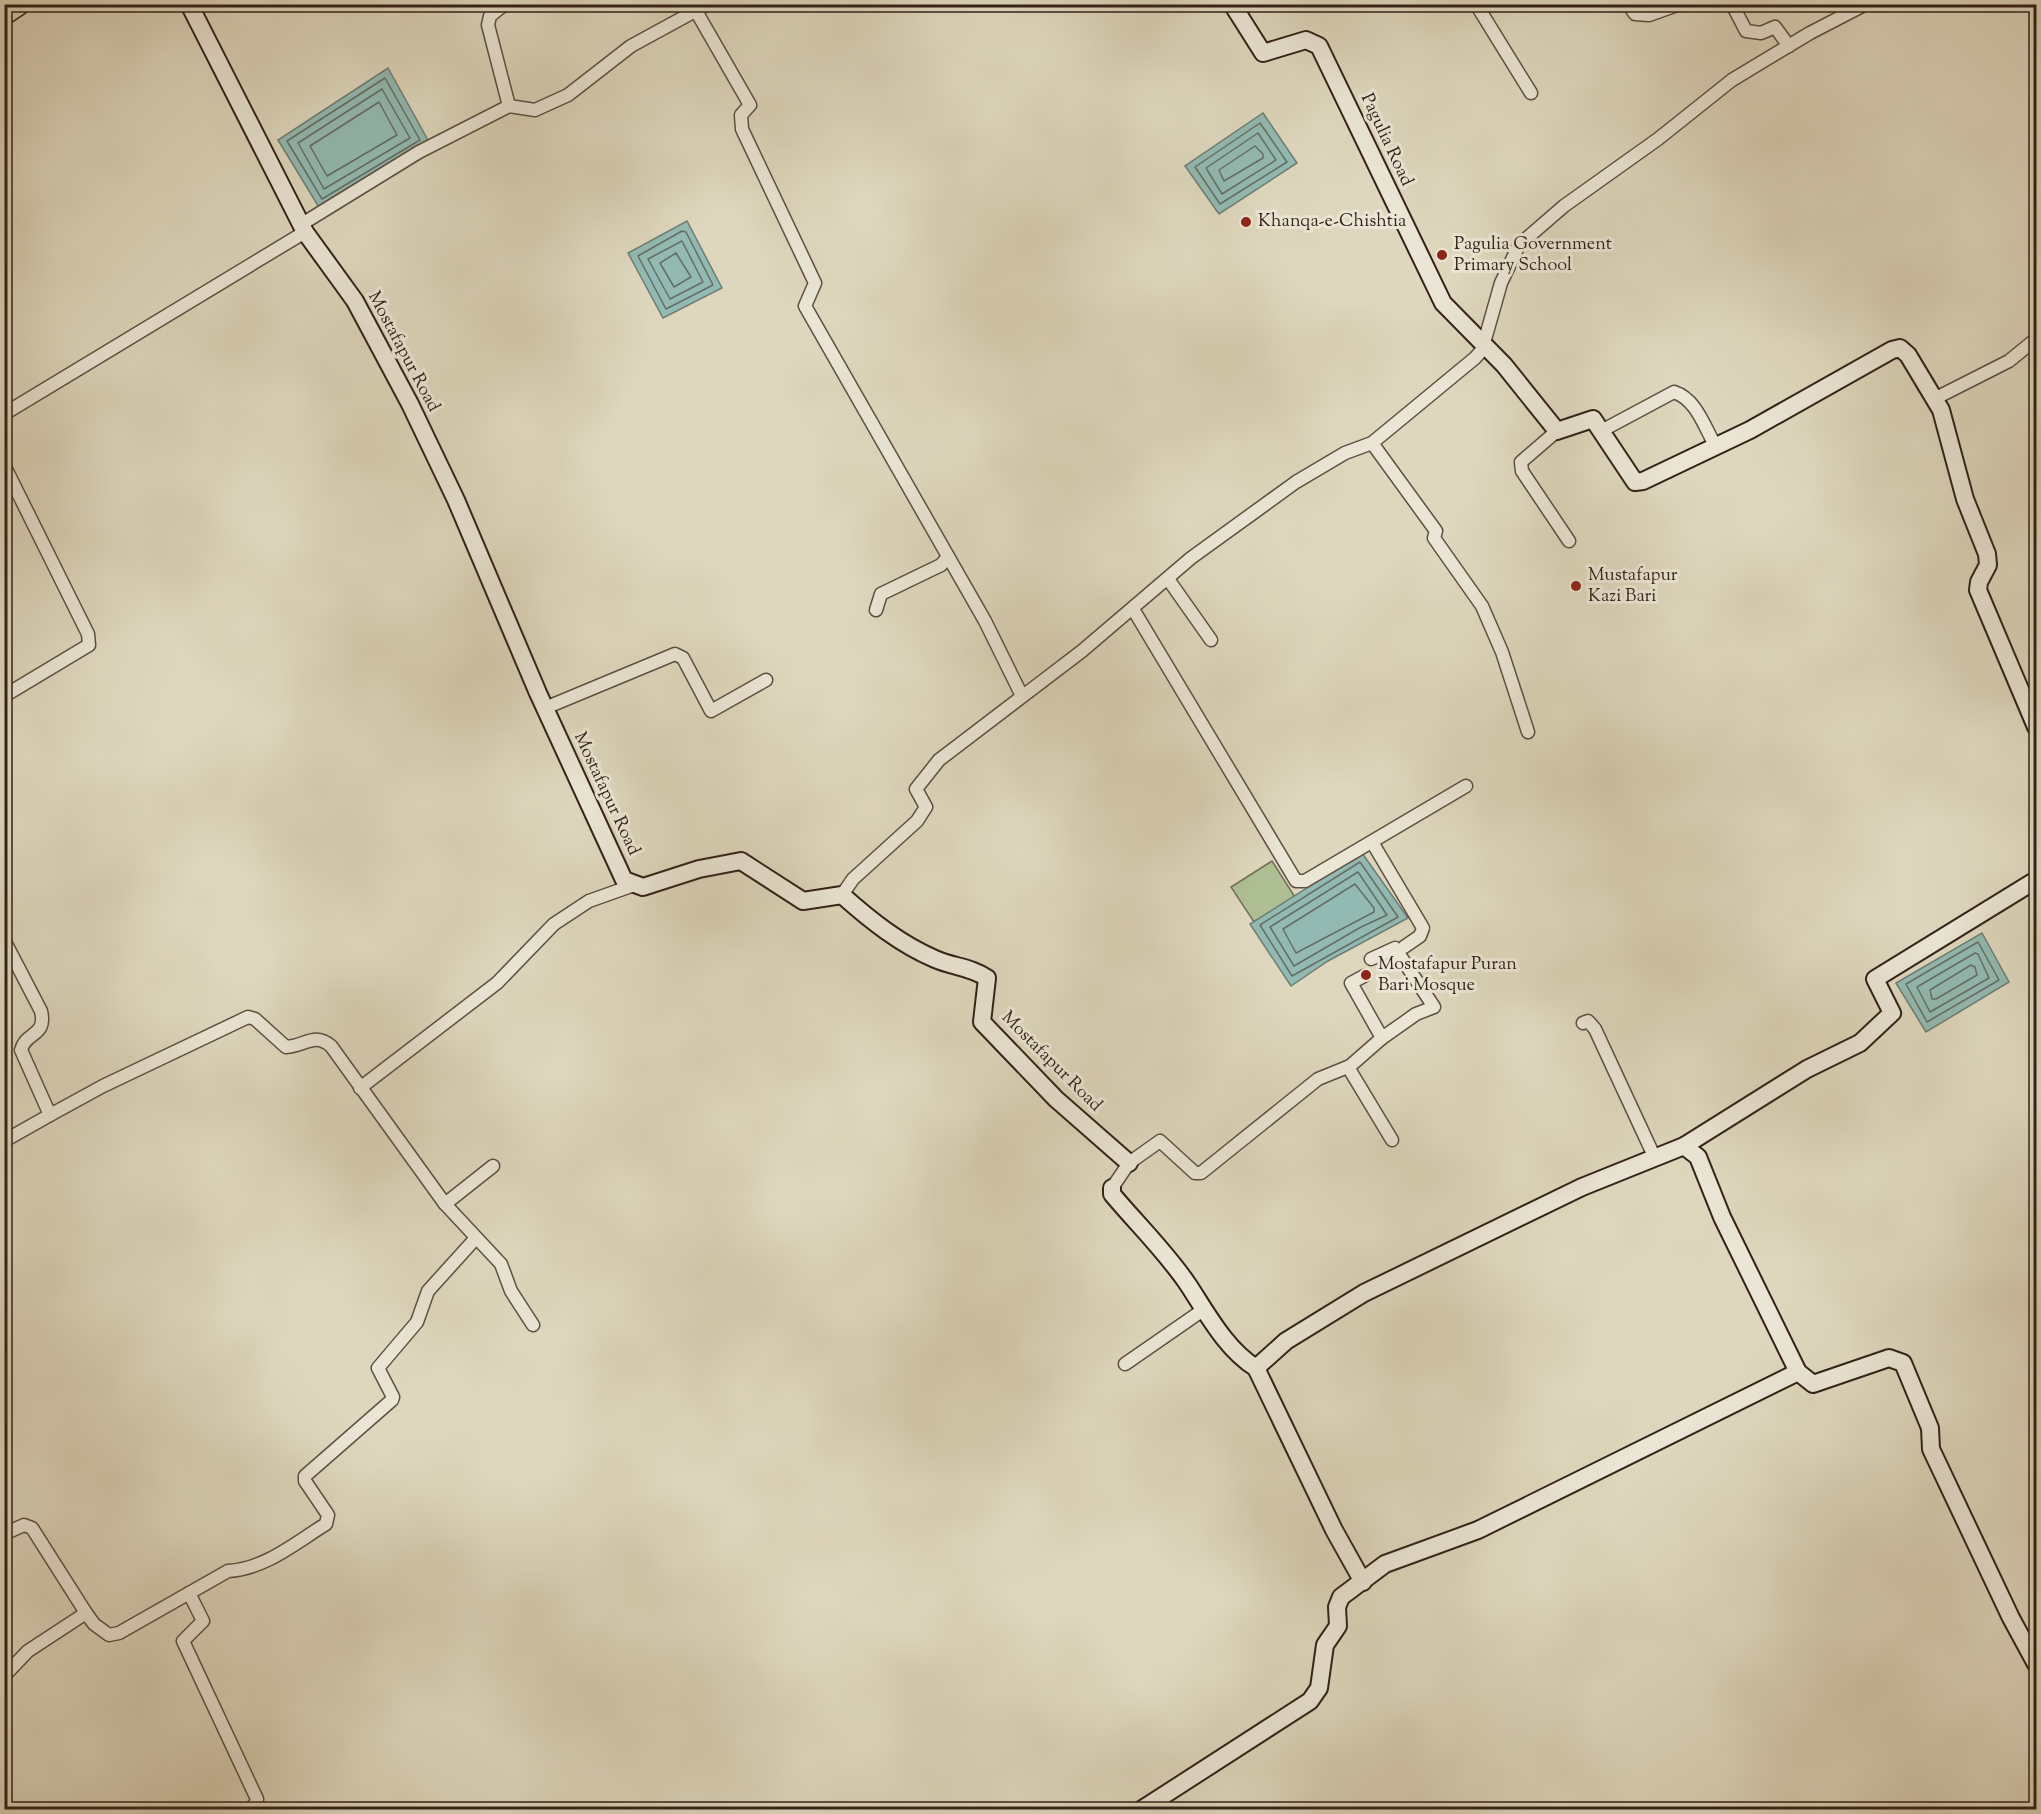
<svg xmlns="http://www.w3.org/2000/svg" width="2041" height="1814" viewBox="0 0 2041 1814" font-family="'Sorts Mill Goudy',serif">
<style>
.green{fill:#aebf94;stroke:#707056;stroke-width:1.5}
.water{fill:#93bab2;stroke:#6d7d75;stroke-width:1.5}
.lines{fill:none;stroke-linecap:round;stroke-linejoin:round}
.shore{stroke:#636e66;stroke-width:1.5}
.street-casing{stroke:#5e4f42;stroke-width:15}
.secondary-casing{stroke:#332219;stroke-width:20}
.highway-casing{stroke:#332219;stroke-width:24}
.street{stroke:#eae5d4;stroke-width:12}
.secondary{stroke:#eae5d4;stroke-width:16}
.highway{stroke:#ded7bd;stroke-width:21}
.poi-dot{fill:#8f2418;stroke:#eae5d4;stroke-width:2}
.labels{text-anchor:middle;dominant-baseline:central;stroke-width:6;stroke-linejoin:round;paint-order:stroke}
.street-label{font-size:18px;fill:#332219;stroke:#eae5d4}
.poi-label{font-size:18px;fill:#332219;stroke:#eae5d4;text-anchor:start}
</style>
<rect width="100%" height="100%" fill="#ded7bd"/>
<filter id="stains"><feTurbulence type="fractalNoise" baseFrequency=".00333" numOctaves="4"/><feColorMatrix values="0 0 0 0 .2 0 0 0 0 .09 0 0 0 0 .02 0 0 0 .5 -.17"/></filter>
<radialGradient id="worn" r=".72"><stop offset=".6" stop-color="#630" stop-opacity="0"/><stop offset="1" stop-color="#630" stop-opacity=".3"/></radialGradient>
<path class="green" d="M1272,861L1300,905L1258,928L1231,887Z"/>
<g class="water">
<path d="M388,68L429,142L320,209L278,140Z"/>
<path d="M1263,113L1297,163L1219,214L1185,166Z"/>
<path d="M687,221L722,288L663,318L628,253Z"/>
<path d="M1362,853L1408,918L1328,961L1291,986L1250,924Z"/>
<path d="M1982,933L2009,982L1926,1032L1896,983Z"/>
</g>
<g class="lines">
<g class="shore">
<path d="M385,78L420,140L322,199L287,141Z"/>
<path d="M382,89L410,138L324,189L298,143Z"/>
<path d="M379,102L397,135L327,176L310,146Z"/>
<path d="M1260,123L1287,162L1220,204L1195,167Z"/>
<path d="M1258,133L1276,160L1222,194L1206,168Z"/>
<path d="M1255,146L1263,154V158L1224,181L1219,170Z"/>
<path d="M682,231L686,232L713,285L666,309L638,256Z"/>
<path d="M682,241L703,282L670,299L648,259Z"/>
<path d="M676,253L691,277L674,287L660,263Z"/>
<path d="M1360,862L1398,917L1292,976L1260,925Z"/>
<path d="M1358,872L1387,915L1361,927L1294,966L1270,927Z"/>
<path d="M1355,884L1374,908V912L1296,953L1283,929Z"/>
<path d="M1978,942L1999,980L1927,1022L1906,984Z"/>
<path d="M1975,953L1978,954L1989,978L1930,1012L1917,987Z"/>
<path d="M1971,965L1975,967L1977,975L1936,999H1932L1930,990Z"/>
</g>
<g class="street-casing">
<g id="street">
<path d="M505,4L490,16L488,25L509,106"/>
<path d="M1476,4L1531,93"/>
<path d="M1628,4L1635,14L1649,15L1680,4"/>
<path d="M1732,4L1746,31L1761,33L1775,27L1789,46"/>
<path d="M696,11L750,105L741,115L742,129L815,283L805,306L985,621L1022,696"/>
<path d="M302,224L419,152L509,106L535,110L568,95L631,46L708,4"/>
<path d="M1936,398L2009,361L2036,339"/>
<path d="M4,414L305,232"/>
<path d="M1603,430L1674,392C1696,399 1704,426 1715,445"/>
<path d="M1557,431L1521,462L1522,471L1569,541"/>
<path d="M1372,443L1436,531L1434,538L1482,606L1502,652L1528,732"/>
<path d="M4,465L88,634L89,645L4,696"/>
<path d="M1168,579L1211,640"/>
<path d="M1133,609L1296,881H1305L1466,786"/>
<path d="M876,610L881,594L941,565L948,557"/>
<path d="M545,708L675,654L683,658L711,711L766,680"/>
<path d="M1372,842L1423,928L1420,936L1404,947"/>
<path d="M842,895L853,879L917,821L926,807L916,789L939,760L1082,651L1191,558L1296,482L1345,453L1372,443L1475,358L1482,350L1501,283L1519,245L1564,206L1658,139L1732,80L1810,33L1866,4"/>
<path d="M4,940L41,1011C47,1037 26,1031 21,1050L50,1115L4,1141"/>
<path d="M1371,959L1395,948L1434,1007L1416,1014L1382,1038"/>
<path d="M1583,1023L1588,1021L1595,1029L1654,1156"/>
<path d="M1348,1067L1392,1140"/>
<path d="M360,1088L497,983L554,924L589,901L634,885"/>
<path d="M50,1115L103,1086L248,1017L255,1019L286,1047C305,1046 314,1032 331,1046L445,1204L501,1264L511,1291L533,1325"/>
<path d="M1112,1188L1129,1163L1160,1141L1195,1173H1201L1318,1079L1350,1066L1382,1038L1351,983L1364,976"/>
<path d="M445,1204L493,1166"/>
<path d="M1125,1364L1203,1310"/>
<path d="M4,1534L24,1525L32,1528L86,1613"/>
<path d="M189,1593L203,1621L183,1641L257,1799L256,1803L249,1810"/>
<path d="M4,1676L28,1651L86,1613L94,1624L109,1635L119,1633L228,1571C265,1569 295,1543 326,1524L328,1515L305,1481V1476L392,1400L393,1397L378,1368L417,1322L428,1291L475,1239"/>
</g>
</g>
<g class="secondary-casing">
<g id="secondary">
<path d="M189,4L305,232L355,301L410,404L456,500L538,693L624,880L643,887L699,869L741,861L803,901L842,895C870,920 900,944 935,959C953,967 971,967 987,978L982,1022L1056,1099L1129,1163"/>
<path d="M1232,4L1263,53L1306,40L1319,46L1443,303L1504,365L1557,431L1593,419L1635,482L1643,481L1750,430L1892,350L1900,348L1908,355L1941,410L1965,499L1987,554L1988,565L1979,582L1978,590L2036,727"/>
<path d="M1684,1146L1698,1157L1722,1217L1798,1372L1813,1384L1889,1358L1903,1363L1930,1428L1931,1449L2011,1618L2036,1664"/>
<path d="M1112,1188V1194C1137,1224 1168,1254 1189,1286C1208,1315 1226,1349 1256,1368"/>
<path d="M1256,1368L1286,1341L1364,1293L1582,1187L1684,1146L1807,1069L1860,1043L1892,1013L1875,979L2036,880"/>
<path d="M1256,1368L1334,1530L1363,1582"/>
<path d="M1141,1810L1310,1701L1319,1688L1325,1645L1338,1626L1337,1607L1341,1597L1385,1564L1478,1530L1798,1372"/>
</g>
</g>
<g class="highway-casing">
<path id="highway" d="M4,14L19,4"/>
</g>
<use href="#street" class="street"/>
<use href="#secondary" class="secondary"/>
<use href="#highway" class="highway"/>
</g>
<g class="poi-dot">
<circle cx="1246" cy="222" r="6"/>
<circle cx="1442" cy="255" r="6"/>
<circle cx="1576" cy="586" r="6"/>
<circle cx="1366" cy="975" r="6"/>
</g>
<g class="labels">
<g class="street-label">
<text transform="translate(1386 140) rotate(65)">Pagulia Road</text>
<text transform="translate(403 352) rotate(62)">Mostafapur Road</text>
<text transform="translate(606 794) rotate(65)">Mostafapur Road</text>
<text transform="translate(1051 1062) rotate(45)">Mostafapur Road</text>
</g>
<g class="poi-label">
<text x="1258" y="222">Khanqa-e-Chishtia</text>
<text x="1454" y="245">Pagulia Government<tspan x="1454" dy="21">Primary School</tspan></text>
<text x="1588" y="576">Mustafapur<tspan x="1588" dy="21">Kazi Bari</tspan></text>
<text x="1378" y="965">Mostafapur Puran<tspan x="1378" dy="21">Bari Mosque</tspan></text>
</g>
</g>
<rect width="2041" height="1814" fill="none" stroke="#ded7bd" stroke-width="24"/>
<rect x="6" y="6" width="2029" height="1802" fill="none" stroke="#332219" stroke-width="3"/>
<rect x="12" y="12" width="2017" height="1790" fill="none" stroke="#332219" stroke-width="1.5"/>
<rect width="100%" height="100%" filter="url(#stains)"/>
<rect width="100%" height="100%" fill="url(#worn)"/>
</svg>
